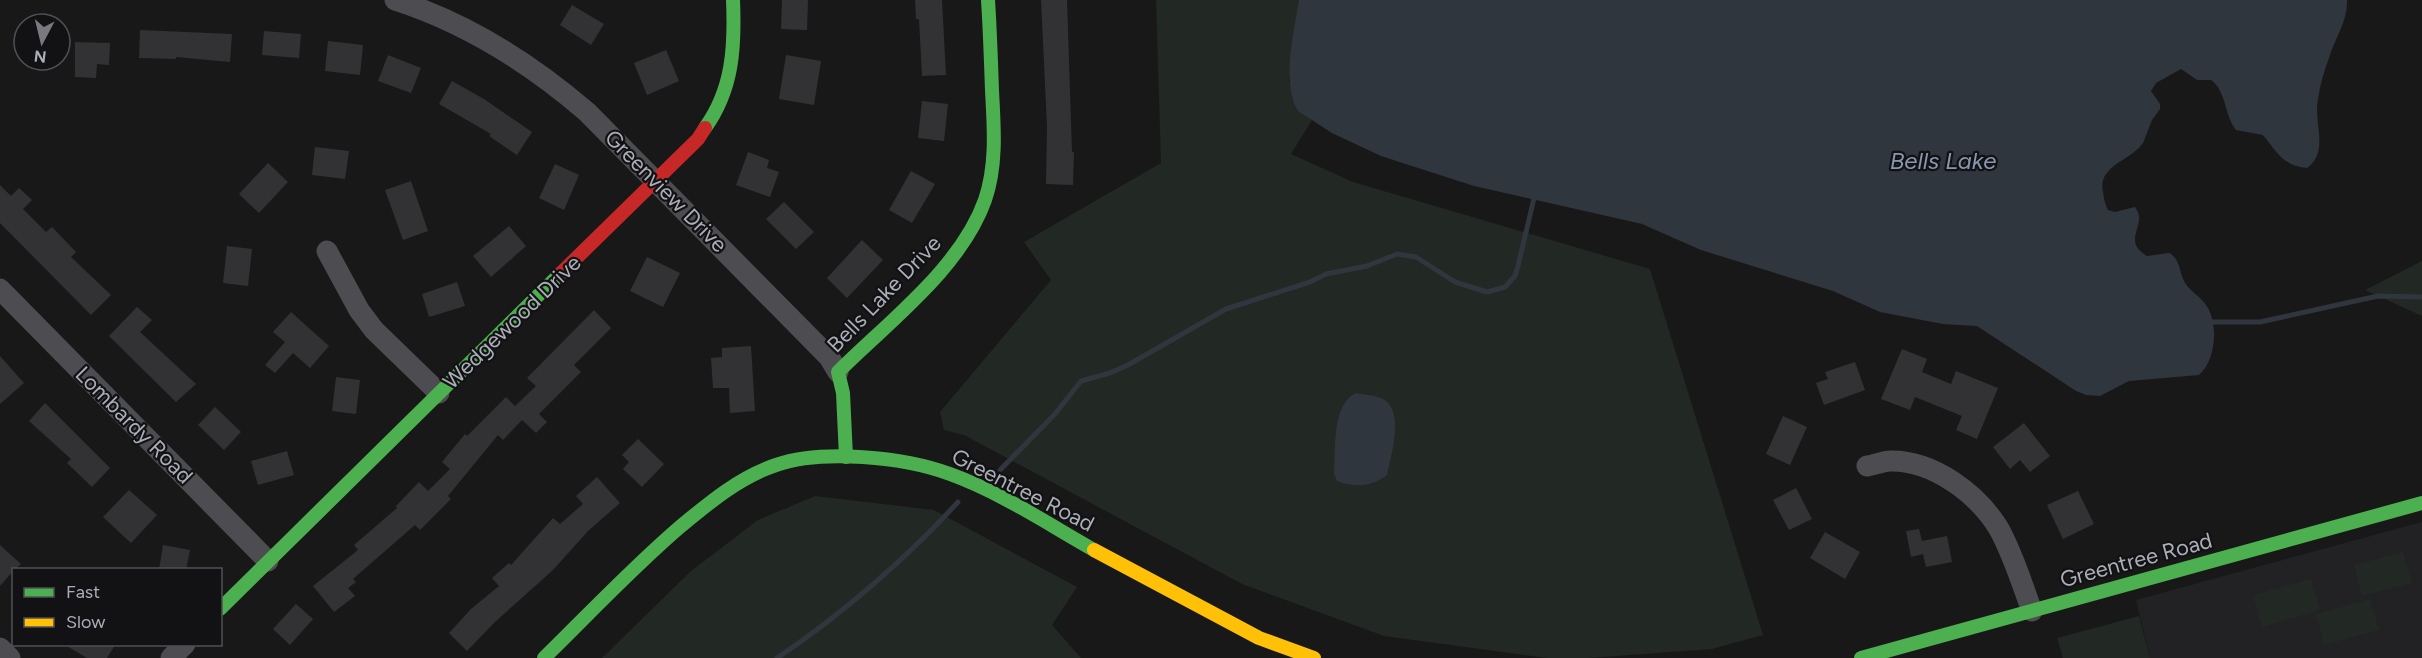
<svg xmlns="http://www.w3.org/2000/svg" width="2422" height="658" viewBox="0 0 2422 658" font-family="Figtree,sans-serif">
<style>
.built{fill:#222224}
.green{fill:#222823}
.water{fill:#30363d}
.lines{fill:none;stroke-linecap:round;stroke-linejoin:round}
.stream{stroke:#30363d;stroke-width:5}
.building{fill:#323234}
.street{stroke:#4d4d51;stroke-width:21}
.fast{stroke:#4caf50;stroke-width:14}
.slow{stroke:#ffc107;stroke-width:14}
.jam{stroke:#c62828;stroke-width:14}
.labels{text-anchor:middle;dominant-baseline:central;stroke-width:4.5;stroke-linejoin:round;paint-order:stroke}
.street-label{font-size:22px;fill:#abaeb7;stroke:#121214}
.water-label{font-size:24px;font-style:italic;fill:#8698af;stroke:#121214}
</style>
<rect width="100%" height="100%" fill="#181818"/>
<path class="built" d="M2422,522V658H2150L2136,600Z"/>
<g class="green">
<path d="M1156,0H1301L1289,81L1312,120L1291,154L1353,182L1650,269L1763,635L1712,649L1589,658H1547L1384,636L1242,584L964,435L944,430L940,412L1051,280L1024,242L1161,163Z"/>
<path d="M2422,261V316L2365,290Z"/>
<path d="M815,496L934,510L1077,587L1052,625L1081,658H602L691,571L758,520Z"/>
<path d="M2403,552L2412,583L2362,596L2354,565Z"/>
<path d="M2311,579L2320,610L2262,627L2253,595Z"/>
<path d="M2370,599L2379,630L2324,645L2316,614Z"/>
<path d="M2139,616L2150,658H2063L2057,638Z"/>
</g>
<g class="water">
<path d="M1299,0H2347C2348,21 2335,38 2329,58C2324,71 2320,85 2318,99C2313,123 2330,151 2307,168C2282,165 2278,153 2263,135L2236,130C2224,115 2227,92 2211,80H2197L2181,69L2156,83L2151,91L2160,104V109L2152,120L2143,143L2139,148C2124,162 2098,168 2103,192C2104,199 2105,204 2108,210L2115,212L2135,207C2149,225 2120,240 2147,256L2169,253C2180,258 2179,271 2184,281C2189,291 2200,296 2206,305C2219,323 2216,361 2199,375L2129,381L2100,396L2086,395L2076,391L1977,326L1943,324L1880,312L1833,291L1701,250L1642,224L1474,186L1381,156L1332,133L1298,111C1281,82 1294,32 1299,0Z"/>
<path d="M1356,393C1364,395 1376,395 1383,399C1405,411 1391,456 1387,475C1371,487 1355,488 1337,481L1334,474C1336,450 1331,405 1356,393Z"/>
</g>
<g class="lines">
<g class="stream">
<path d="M2208,322H2260L2378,296L2422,297"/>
<path d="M1000,470L1055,414L1081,381L1110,373L1128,365L1226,309L1310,282L1326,274L1367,266L1397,254L1416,257L1455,282L1487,292L1505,287L1515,276L1518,266L1535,194"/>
<path d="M777,658C840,616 907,558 958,502"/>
</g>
</g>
<g class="building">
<path d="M782,0H808L807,30L781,29Z"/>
<path d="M915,0H942L946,75L922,76L919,19H916Z"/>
<path d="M1041,0H1067L1072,152H1074L1073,185L1046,184L1047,126Z"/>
<path d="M572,5L604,24L591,45L560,25Z"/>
<path d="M140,30L232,34L230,62L176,57V59L139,58Z"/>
<path d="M264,31L301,34L299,58L262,55Z"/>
<path d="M328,41L363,45L360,75L325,71Z"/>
<path d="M75,42L110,43L109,65L97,64L96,78L75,77Z"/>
<path d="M666,50L679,81L647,95L634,63Z"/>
<path d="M388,55L421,68L411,93L378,81Z"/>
<path d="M786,55L821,61L814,105L779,99Z"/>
<path d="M452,81L484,99L532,132L517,155L489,136L491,134L439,104Z"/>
<path d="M922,101L948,104L944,141L918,138Z"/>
<path d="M315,147L349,151L345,179L312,175Z"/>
<path d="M748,152L769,160L767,168L779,172L770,197L736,185Z"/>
<path d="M268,163L288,182L259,213L239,194Z"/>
<path d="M555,164L579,175L564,210L539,198Z"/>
<path d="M911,171L935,184L912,223L889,210Z"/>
<path d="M411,181L428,231L403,240L385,190Z"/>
<path d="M0,185L11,196L19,188L32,200L23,209L46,232L52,227L76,252L71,257L111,295L91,315L0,223Z"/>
<path d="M784,202L814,232L796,249L766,219Z"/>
<path d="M509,226L526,246L491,277L473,256Z"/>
<path d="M862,240L883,260L847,298L827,278Z"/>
<path d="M227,246L252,249L248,286L223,283Z"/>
<path d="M647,257L680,273L663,307L630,291Z"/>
<path d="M457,282L465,306L429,317L422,294Z"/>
<path d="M137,307L152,320L140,332L196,384L176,402L109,336Z"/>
<path d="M594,310L611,328L574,365L581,372L539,414L547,422L536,433L522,420L503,440L498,435L448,496L451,499L420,530L415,525L353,579L356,582L348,588L355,596L334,612L313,586L358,550L354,545L397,508L396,506L419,482L428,491L450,469L442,462L465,434L467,436L506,397L515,406L536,386L527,378Z"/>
<path d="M291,312L329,346L310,368L293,353L275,373L265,365L285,342L273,332Z"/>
<path d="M751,346L755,411L730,413L729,388H713L711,358L722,357V348Z"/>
<path d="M1902,349L1927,359L1922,372L1951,384L1956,371L1998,388L1977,439L1956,430L1962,416L1915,397L1910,410L1881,399Z"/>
<path d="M0,356L24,383L0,404Z"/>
<path d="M1855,362L1865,390L1824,405L1816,383L1828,379L1825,372Z"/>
<path d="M336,377L360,380L356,414L332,411Z"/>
<path d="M45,403L110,468L92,487L67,463L71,459L29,421Z"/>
<path d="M215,407L241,432L224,450L198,425Z"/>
<path d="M1783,416L1807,427L1790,465L1766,454Z"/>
<path d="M2024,423L2050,456L2030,472L2020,460L2010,469L1993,447Z"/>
<path d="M638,439L664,464L642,487L623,469L629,462L622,455Z"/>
<path d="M287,451L294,475L258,485L251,461Z"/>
<path d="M597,477L620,503L588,531L553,570L495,622L467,651L449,633L471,609L499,586L492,578L509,563L511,565L553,518L560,524L583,504L576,496Z"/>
<path d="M1796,488L1812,519L1789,530L1773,500Z"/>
<path d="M129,490L157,515L131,543L103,517Z"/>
<path d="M2078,491L2094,524L2063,539L2047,505Z"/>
<path d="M1919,529L1922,541L1947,536L1952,562L1926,567L1923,554L1911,557L1906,531Z"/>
<path d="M1825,532L1860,552L1845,579L1810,558Z"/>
<path d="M0,545L21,564L14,570L0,586Z"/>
<path d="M163,545L190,550L186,570H159Z"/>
<path d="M296,604L313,619L290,645L273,629Z"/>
<path d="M65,645H115L107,658H87Z"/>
</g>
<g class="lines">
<g class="street">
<path d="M395,0C467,23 530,63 587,112L829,357L838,372"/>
<path d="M327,251L359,310L374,330L439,393"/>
<path d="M0,289L268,561"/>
<path d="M1867,466C1875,465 1883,461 1890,461C1933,460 1978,494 1999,529C2013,554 2022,584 2032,611"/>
<path d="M0,648L10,658"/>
<path d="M171,658L185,644"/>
</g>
<g class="fast">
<path d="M705,128C733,89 735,47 733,0"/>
<path d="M846,457L843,393L838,372C888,322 961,268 985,200C997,165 994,127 992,91C991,61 990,30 988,0"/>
<path d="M220,609L560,274"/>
<path d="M544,658C589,614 633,567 681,526C710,502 740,477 776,465C822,449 904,457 950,474C1000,492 1048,524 1094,550"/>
<path d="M1861,658L2422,503"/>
</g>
<path class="slow" d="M1094,550L1259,638L1314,658"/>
<path class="jam" d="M560,274L698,139L705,128"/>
</g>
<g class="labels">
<g class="street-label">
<text transform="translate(666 191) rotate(45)">Greenview Drive</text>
<text transform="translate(884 294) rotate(-46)">Bells Lake Drive</text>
<text transform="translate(512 322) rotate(-44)">Wedgewood Drive</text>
<text transform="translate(134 425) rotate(45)">Lombardy Road</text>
<text transform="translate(1023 490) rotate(27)">Greentree Road</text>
<text transform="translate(2136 560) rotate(-15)">Greentree Road</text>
</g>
<g class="water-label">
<text x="1943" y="160">Bells Lake</text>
</g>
</g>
<rect x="12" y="568" width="210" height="78" fill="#121214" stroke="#4f5055" stroke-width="1.5"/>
<rect x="24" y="588" width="30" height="9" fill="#4caf50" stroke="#4f5055" stroke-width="1.5"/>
<text x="66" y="598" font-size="18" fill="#abaeb7">Fast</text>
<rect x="24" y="618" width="30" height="9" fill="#ffc107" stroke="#4f5055" stroke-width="1.5"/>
<text x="66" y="628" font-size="18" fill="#abaeb7">Slow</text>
<g transform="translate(42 42) rotate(187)"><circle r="28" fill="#121214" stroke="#4f5055" stroke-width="1.5"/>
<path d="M0-4.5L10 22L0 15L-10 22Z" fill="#787a7f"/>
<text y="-9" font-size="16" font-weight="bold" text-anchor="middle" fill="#abaeb7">N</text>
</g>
</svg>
